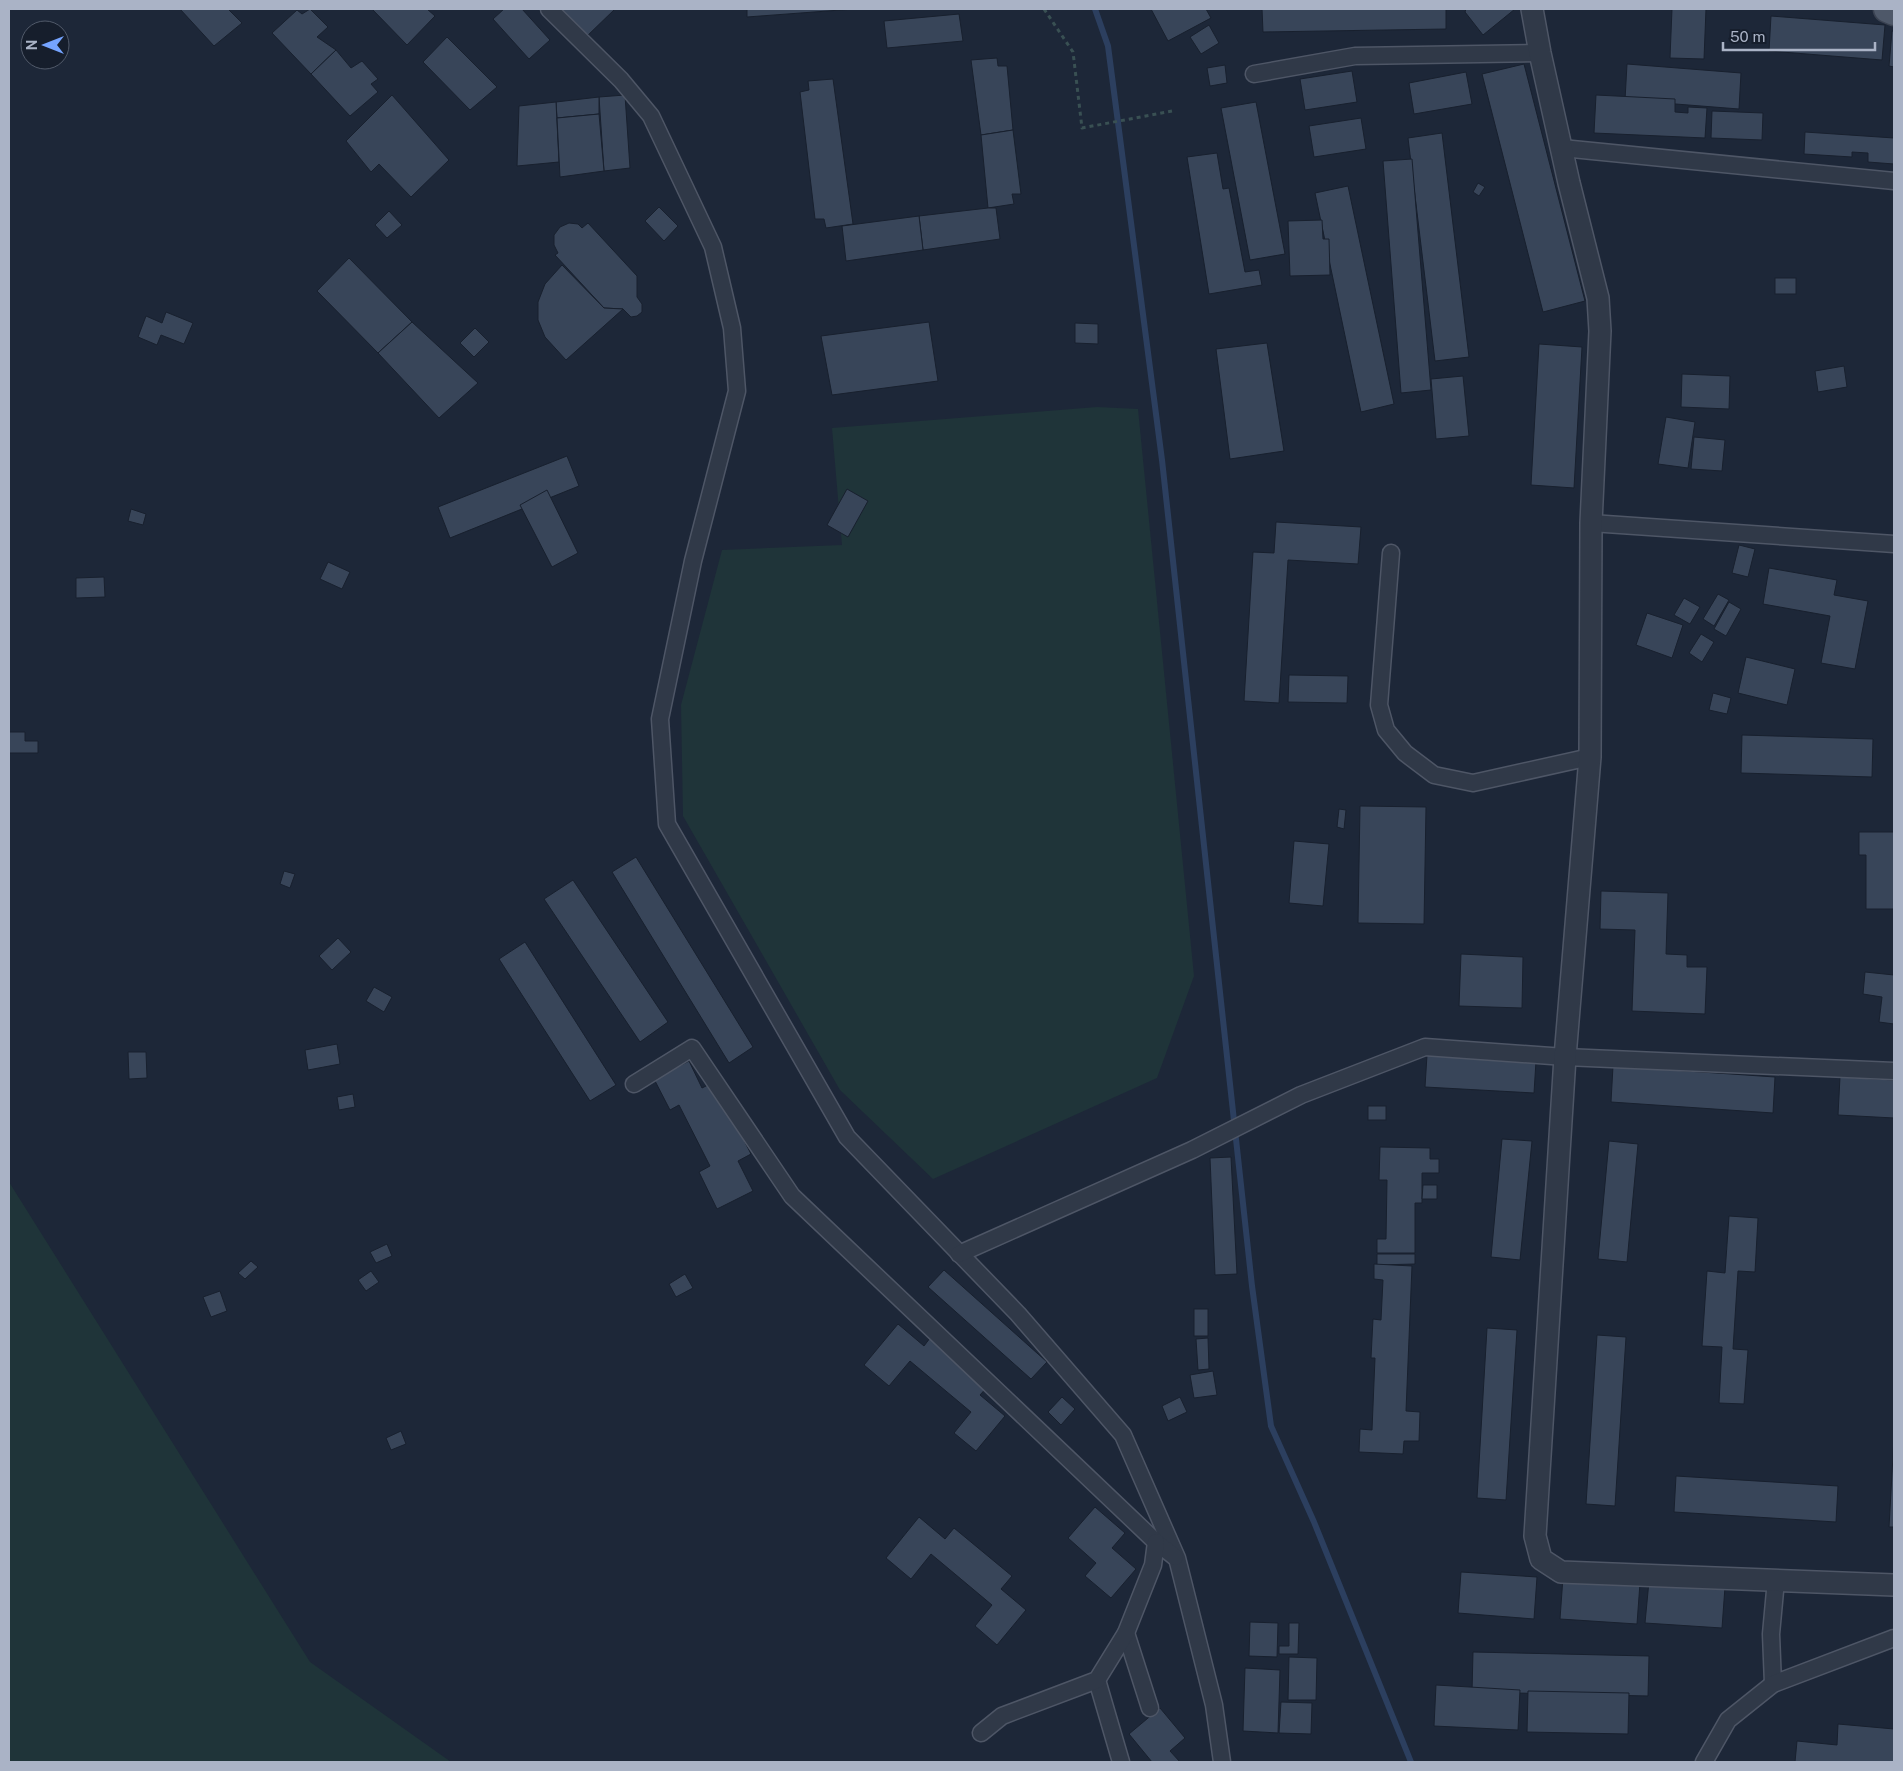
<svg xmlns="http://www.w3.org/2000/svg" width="1903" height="1771" viewBox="0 0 1903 1771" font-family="'Public Sans',sans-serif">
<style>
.green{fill:#1f3439}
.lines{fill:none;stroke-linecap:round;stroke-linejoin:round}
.stream{stroke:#2c3f5f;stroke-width:6}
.building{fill:#384559;stroke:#18202e}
.minor-casing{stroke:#4e5666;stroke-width:19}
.tertiary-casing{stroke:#4e5666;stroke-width:24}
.primary-casing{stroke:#3a4251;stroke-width:29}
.path{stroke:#395053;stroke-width:3;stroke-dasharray:4 4;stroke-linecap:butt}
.minor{stroke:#303948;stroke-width:16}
.tertiary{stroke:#303948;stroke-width:21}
.primary{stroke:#4e5869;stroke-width:26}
</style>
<rect width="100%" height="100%" fill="#1d2738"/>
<g class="green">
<path d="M1097,407L1138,409L1194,976L1157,1078L933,1179L840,1090L683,816L681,705L722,550L842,545L832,428Z"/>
<path d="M9,1182L310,1662L451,1762H9Z"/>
</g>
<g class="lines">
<path class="stream" d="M1095,9L1108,46L1162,460L1252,1286L1271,1426L1314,1522L1411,1762"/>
</g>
<g class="building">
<path d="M180,9H228L242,23L214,46Z"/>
<path d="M310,9L328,27L317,37L336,50L311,74L272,33L297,10L302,14Z"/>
<path d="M372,9H427L435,16L407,45Z"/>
<path d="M504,9H522L550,40L529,59L493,19Z"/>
<path d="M558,9H615L586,37Z"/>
<path d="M747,9H854L747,17Z"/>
<path d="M1151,9H1206L1211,18L1168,41Z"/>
<path d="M1262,9H1446V29L1263,32Z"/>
<path d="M1466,9H1515L1483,35L1465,12Z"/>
<path d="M1672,9H1706L1704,59L1670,58Z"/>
<path d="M959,14L963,41L887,48L884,21Z"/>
<path d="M1771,16L1885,25L1882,60L1769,51Z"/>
<path d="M1209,25L1219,43L1201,54L1190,37Z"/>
<path d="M1892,31H1894V67L1889,66Z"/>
<path d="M447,37L497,87L470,110L423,62Z"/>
<path d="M336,50L351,68L362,61L378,79L371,84L378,92L350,116L311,74Z"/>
<path d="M997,58L998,66H1007L1013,130L981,135L971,60Z"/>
<path d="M1524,64L1585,301L1543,312L1482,74Z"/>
<path d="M1627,64L1741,73L1739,109L1625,100Z"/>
<path d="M1225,65L1227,83L1210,86L1207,68Z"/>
<path d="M1352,71L1357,102L1305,110L1300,79Z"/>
<path d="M1466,72L1472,104L1414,114L1409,83Z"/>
<path d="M833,79L853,224L826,228L824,219H815L800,92L809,90L808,81Z"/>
<path d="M392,95L449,160L411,197L379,164L371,172L346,141Z"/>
<path d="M625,95L630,168L604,171L599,97Z"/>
<path d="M1596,95L1675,99V112L1688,113V107L1707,108L1705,138L1594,133Z"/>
<path d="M599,97V114L557,118L556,102Z"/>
<path d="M556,102L559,162L517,166L519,106Z"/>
<path d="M1256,102L1285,254L1250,260L1221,108Z"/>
<path d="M1712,111L1763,113L1762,140L1711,138Z"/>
<path d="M599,114L604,171L560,177L557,118Z"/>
<path d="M1361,118L1366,149L1314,157L1309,126Z"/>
<path d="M1013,130L1021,194H1012L1014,204L988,208L981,135Z"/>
<path d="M1805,132L1894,138V164L1868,162V153L1852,152V157L1804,154Z"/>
<path d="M1442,133L1469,357L1435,361L1408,138Z"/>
<path d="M1217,153L1223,189L1229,188L1245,272L1259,270L1262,285L1209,294L1187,157Z"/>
<path d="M1412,159L1431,390L1401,393L1383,161Z"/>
<path d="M1478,183L1485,187L1479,196L1473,192Z"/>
<path d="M1348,186L1394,404L1361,412L1315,193Z"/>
<path d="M659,207L678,226L664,241L645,221Z"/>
<path d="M988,208H996L1000,239L923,250L919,216Z"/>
<path d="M389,211L402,225L387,238L375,225Z"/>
<path d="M919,216L923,250L846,261L842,226Z"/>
<path d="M1322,220L1323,239H1329L1330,275L1290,276L1288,221Z"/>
<path d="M569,223L578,224L582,228L588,223L637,276V297L642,304V312L637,316L631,317L623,309L604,308L555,255L558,253L554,245V235L560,227Z"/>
<path d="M349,258L412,322L378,353L317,291Z"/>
<path d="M562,265L604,308L623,309L566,360L545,337L538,320V302L545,284Z"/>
<rect x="1775" y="278" width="21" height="16"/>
<path d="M166,312L193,323L184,344L161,335L157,345L138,337L146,316L162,323Z"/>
<path d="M412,322L478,383L439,418L378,353Z"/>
<path d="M929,322L938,381L832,395L821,336Z"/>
<path d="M1075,323L1098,324V344L1075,343Z"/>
<path d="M475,328L489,342L474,357L460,343Z"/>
<path d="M1267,343L1284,451L1230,459L1216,349Z"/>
<path d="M1539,344L1582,347L1574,488L1531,485Z"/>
<path d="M1844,366L1847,387L1818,392L1815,371Z"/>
<path d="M1682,374L1730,376L1729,409L1681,407Z"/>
<path d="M1463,376L1469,436L1436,439L1431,379Z"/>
<path d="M1666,417L1695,422L1688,468L1658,464Z"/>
<path d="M1694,437L1725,440L1722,471L1691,469Z"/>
<path d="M567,456L579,486L450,538L438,507Z"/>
<path d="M847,489L868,501L848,537L827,525Z"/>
<path d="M547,490L578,553L552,567L520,505Z"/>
<path d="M131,509L146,514L143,525L128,521Z"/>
<path d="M1276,522L1361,527L1358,564L1288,560L1279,703L1244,701L1253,552L1274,553Z"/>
<path d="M1739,545L1755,549L1748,577L1732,573Z"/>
<path d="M328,562L350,572L342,589L320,579Z"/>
<path d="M1769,568L1837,580L1834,595L1868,601L1855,669L1821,663L1830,616L1763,604Z"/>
<path d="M104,577L105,597L76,598V578Z"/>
<path d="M1718,594L1729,600L1714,626L1703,619Z"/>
<path d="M1684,598L1700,607L1690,624L1674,615Z"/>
<path d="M1729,602L1741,609L1726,636L1714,629Z"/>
<path d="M1647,613L1683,625L1672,658L1636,645Z"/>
<path d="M1701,634L1714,642L1702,662L1689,653Z"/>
<path d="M1746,657L1795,669L1787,705L1738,693Z"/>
<path d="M1289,675L1348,676L1347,703L1288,702Z"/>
<path d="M1713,693L1731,698L1727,714L1709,710Z"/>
<path d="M9,732H25V741H38V753H9Z"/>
<path d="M1742,735L1873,739L1872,777L1741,773Z"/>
<path d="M1360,806L1426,807L1424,924L1358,923Z"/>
<path d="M1339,809L1346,810L1344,829L1337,827Z"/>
<path d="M1859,832H1894V909H1866V855H1859Z"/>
<path d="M1294,841L1329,844L1323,906L1289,903Z"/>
<path d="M636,857L753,1047L729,1063L612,872Z"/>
<path d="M284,871L295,874L290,888L280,884Z"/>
<path d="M573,880L668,1022L640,1042L544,899Z"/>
<path d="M1601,891L1668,893L1666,954L1687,955V967H1707L1705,1014L1632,1011L1635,930L1600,929Z"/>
<path d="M338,938L351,952L332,970L319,956Z"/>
<path d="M525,942L616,1085L590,1101L499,959Z"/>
<path d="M1461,954L1523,957L1522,1008L1459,1006Z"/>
<path d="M1865,972L1894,975V1024L1879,1022L1882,997L1863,994Z"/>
<path d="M374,987L392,997L384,1012L366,1001Z"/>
<path d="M337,1044L340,1064L308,1070L305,1050Z"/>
<path d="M128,1052H146L147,1078L129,1079Z"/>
<path d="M1427,1055L1536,1061L1534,1093L1425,1087Z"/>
<path d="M689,1061L702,1088L714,1082L751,1154L738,1161L753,1191L717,1209L699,1172L710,1166L679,1105L670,1110L654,1079Z"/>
<path d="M1613,1066L1775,1077L1773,1113L1611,1102Z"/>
<path d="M1840,1077L1894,1080V1118L1838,1115Z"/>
<path d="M353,1094L355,1107L339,1110L337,1097Z"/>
<rect x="1368" y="1106" width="18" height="14"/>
<path d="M1502,1139L1532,1141L1520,1260L1491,1257Z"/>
<path d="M1609,1141L1638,1144L1627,1262L1598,1259Z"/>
<path d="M1380,1147L1430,1148V1159H1439V1173H1422V1203H1415V1253H1377V1239H1386L1387,1180H1379Z"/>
<path d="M1231,1157L1237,1274L1215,1275L1210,1158Z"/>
<path d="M1423,1185H1437V1199H1422Z"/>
<path d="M1729,1216L1758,1218L1755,1272L1738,1271L1733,1349L1748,1350L1744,1404L1719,1403L1722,1347L1702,1346L1707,1271L1725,1273Z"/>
<path d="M387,1244L392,1256L376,1263L370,1252Z"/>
<path d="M1377,1254H1415V1264L1377,1265Z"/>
<path d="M251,1261L258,1267L245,1279L238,1273Z"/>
<path d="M1374,1264L1412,1266L1406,1411L1420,1412L1419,1441H1404L1403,1454L1359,1452L1360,1429L1372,1430L1375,1358H1371L1373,1319L1381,1320L1383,1280L1374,1279Z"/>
<path d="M944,1270L1047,1362L1031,1379L928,1287Z"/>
<path d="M371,1271L379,1282L366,1291L358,1280Z"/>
<path d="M685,1274L693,1288L676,1297L669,1284Z"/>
<path d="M220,1291L227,1311L211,1317L203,1297Z"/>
<rect x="1194" y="1309" width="14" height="27"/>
<path d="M898,1324L924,1346L933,1334L989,1385L980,1395L1005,1416L976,1451L954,1433L971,1412L910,1361L889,1386L864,1365Z"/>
<path d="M1487,1328L1517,1330L1506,1500L1477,1498Z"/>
<path d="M1597,1335L1626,1337L1615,1506L1586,1504Z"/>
<path d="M1208,1338L1209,1369L1198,1370L1196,1339Z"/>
<path d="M1213,1371L1217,1395L1194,1398L1190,1375Z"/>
<path d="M1062,1397L1075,1409L1061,1425L1048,1412Z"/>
<path d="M1180,1397L1187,1412L1168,1421L1162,1406Z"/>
<path d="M401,1431L406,1444L391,1450L386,1438Z"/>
<path d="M1894,1438V1527H1889Z"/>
<path d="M1676,1476L1838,1486L1836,1522L1674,1512Z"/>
<path d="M1095,1507L1125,1533L1112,1548L1136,1569L1111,1598L1085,1576L1096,1563L1068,1538Z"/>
<path d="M919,1517L945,1539L954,1528L1012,1576L1001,1589L1026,1610L997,1645L975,1626L992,1605L931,1554L911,1579L886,1558Z"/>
<path d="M1461,1572L1537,1577L1534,1619L1458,1613Z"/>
<path d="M1563,1577L1640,1583L1637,1624L1560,1619Z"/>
<path d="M1649,1581L1725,1587L1722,1628L1645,1623Z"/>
<path d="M1250,1622L1278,1623L1277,1657L1249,1656Z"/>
<path d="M1289,1623H1299L1298,1654H1279V1646H1289Z"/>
<path d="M1473,1652L1649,1656L1648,1696L1472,1692Z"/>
<path d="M1289,1657L1317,1658L1316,1700H1288Z"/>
<path d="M1245,1668L1280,1670L1278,1733L1243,1731Z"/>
<path d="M1436,1685L1520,1690L1518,1730L1434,1726Z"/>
<path d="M1528,1691L1629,1693L1628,1734L1527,1732Z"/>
<path d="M1281,1702L1312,1703L1311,1734L1279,1733Z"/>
<path d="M1160,1708L1185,1738L1170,1751L1180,1762H1152L1129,1734Z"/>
<path d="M1838,1724L1894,1729V1762H1795L1797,1741L1837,1745Z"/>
</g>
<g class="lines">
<g class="minor-casing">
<g id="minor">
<path d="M549,9L621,80L651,116L713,247L732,328L737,391L693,561L660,719L667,824L847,1137L1018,1314L1123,1435L1177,1558L1214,1705L1222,1762"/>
<path d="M1254,74L1355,56L1540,53"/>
<path d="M1562,148L1894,181"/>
<path d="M1591,523L1894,544"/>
<path d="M1391,553L1379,705L1386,730L1405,753L1434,775L1473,783L1590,757"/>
<path d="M634,1084L692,1048L792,1196L1156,1542L1175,1557"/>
<path d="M959,1254L1192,1150L1301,1095L1425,1047L1565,1057L1894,1071"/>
<path d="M1126,1633L1150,1708"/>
<path d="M1097,1680L1121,1762"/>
<path d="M1773,1684L1771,1634L1776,1580"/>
<path d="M981,1733L1002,1716L1097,1680L1126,1633L1153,1565L1156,1542"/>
<path d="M1704,1762L1728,1720L1773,1684L1894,1638"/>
</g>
</g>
<g class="tertiary-casing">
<path id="tertiary" d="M1532,9L1540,53L1569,183L1598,298L1600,331L1591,523L1590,757L1565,1057L1535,1536L1541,1559L1561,1572L1894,1585"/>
</g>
<g class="primary-casing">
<path id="primary" d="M1887,9L1894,12"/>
</g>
<path class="path" d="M1044,9L1073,52L1082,128L1172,111"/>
<use href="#minor" class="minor"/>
<use href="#tertiary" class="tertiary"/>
<use href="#primary" class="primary"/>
</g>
<rect width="1903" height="1771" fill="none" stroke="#aab3c6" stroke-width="20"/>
<g transform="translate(45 45) rotate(270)"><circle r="24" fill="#161e2c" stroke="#515a6a"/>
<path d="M0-4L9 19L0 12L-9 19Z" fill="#75a4ff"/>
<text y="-8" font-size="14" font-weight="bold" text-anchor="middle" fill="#aab3c6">N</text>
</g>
<path d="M1723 42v8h152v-8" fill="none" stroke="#aab3c6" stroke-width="2.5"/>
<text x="1730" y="42" font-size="15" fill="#aab3c6" stroke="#161e2c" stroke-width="4" paint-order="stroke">50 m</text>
</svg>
